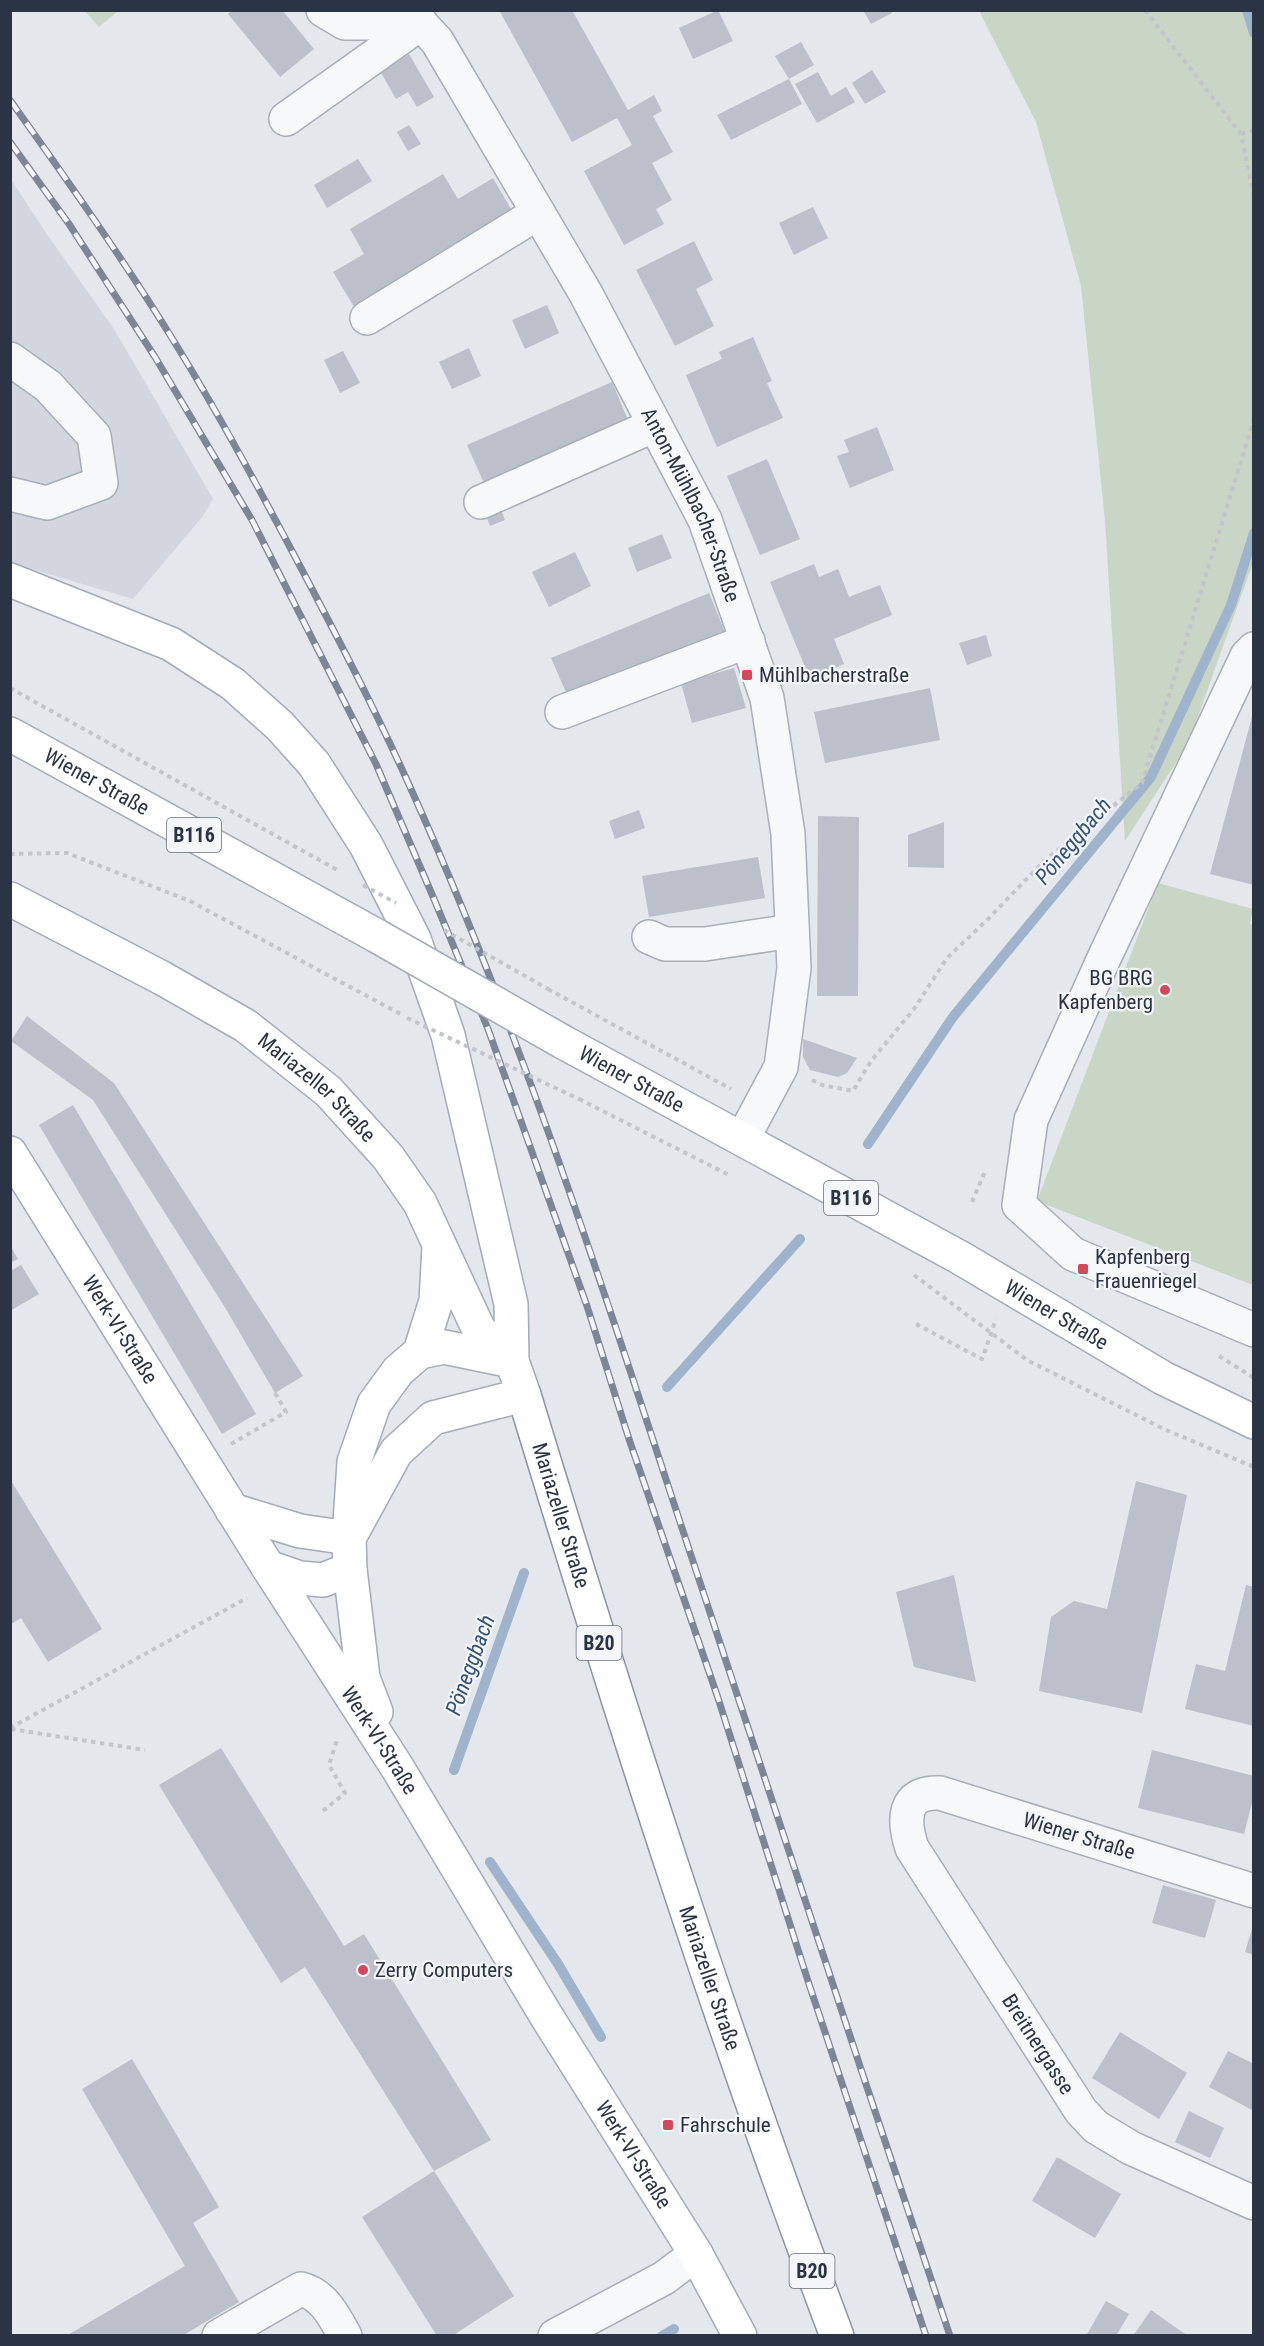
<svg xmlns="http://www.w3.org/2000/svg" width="1264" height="2346" viewBox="0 0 1264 2346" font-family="'Roboto Condensed',sans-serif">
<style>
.built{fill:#d2d6de}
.green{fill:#c9d6c5}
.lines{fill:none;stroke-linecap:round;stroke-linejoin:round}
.stream{stroke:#9fb4cc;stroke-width:10}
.building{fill:#bbc0ca}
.minor-casing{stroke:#a9aeb7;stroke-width:36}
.major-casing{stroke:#a3abb8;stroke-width:36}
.highway-casing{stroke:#8b94a3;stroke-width:36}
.path{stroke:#c2c5cb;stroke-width:4;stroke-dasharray:4.5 4.5;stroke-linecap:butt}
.minor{stroke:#f7f8fa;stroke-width:33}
.major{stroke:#fff;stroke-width:33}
.highway{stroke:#fff;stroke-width:33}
.rail-casing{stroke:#7d8696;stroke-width:7}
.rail{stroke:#f4f6f9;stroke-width:4.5;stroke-dasharray:14;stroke-linecap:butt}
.major-bridge-casing{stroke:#a3abb8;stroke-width:36;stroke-linecap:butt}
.path-bridge{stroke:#c2c5cb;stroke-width:4;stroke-dasharray:4.5 4.5;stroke-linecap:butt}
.major-bridge{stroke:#fff;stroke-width:33}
.poi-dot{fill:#d1495b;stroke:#f4f6f9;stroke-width:2}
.labels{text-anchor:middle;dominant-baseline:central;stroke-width:4.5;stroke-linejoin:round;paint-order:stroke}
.shield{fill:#f4f6f9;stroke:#676e7b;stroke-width:1.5}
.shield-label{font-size:20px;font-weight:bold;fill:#2b3445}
.street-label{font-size:21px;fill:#2b3445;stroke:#f4f6f9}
.poi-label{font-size:21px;fill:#2b3445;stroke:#f4f6f9;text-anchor:start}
.water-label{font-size:22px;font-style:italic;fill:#34527a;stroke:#f4f6f9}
</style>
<rect width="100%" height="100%" fill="#e4e7ec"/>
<path class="built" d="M10,178L46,233L114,329L213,499L203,516L133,599L11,563Z"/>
<g class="green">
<path d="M85,11H118L99,27Z"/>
<path d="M979,11H1253V563L1188,744L1125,841L1105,521L1081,286L1036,122Z"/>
<path d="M1158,883L1253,909L1250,924L1254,925L1253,1285L1037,1201Z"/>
</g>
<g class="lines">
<g class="stream">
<path d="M1247,10L1254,33"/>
<path d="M868,1144L953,1017L1151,777L1231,605L1254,533"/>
<path d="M667,1387L800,1239"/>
<path d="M454,1770L524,1573"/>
<path d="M490,1862L558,1964L601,2037"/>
<path d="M662,2336L674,2329"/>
</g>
</g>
<g class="building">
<path d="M232,10H282L314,49L280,77L228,14Z"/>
<path d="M499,10H572L628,110L654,95L662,111L653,116L673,152L652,163L672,200L656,209L664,224L624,245L584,171L632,145L617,118L572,142Z"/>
<path d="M718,10L733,41L693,59L679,28Z"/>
<path d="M863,10H891L892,13L871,24Z"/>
<path d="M801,42L814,65L789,79L775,56Z"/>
<path d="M409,54L434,97L417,107L408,92L396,99L380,71Z"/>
<path d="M872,70L886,92L865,104L852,83Z"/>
<path d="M818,72L831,96L846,87L855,102L817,123L795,84Z"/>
<path d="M789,79L802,104L731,140L717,115Z"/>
<path d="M409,125L421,144L408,151L397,132Z"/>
<path d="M358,159L372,181L327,208L314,185Z"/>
<path d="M443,174L458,199L493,178L515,216L356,310L333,272L364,254L350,229Z"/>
<path d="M813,207L828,238L794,255L779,223Z"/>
<path d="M694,241L713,280L696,289L714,326L675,346L636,270Z"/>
<path d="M547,305L559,333L525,349L512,320Z"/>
<path d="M753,337L772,381L767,383L783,418L717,447L686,375L722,359L719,352Z"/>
<path d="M469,348L481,376L452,389L439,362Z"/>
<path d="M343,351L360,383L340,393L324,360Z"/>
<path d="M612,382L628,420L484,483L467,445Z"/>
<path d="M877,427L894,470L850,488L837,456L849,452L844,440Z"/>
<path d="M767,459L800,539L760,555L727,476Z"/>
<path d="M499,505L505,520L490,526L484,510Z"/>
<path d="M662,534L672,558L637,572L628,548Z"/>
<path d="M575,552L591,586L549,607L532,572Z"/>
<path d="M814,564L819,577L838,569L849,597L880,585L892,615L834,639L844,664L810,679L770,582Z"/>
<path d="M709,593L725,632L568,697L551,658Z"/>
<path d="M986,635L992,656L967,665L959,643Z"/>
<path d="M734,668L746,708L692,723L681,683Z"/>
<path d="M930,688L940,740L825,763L814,712Z"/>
<path d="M1253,713H1254V885L1210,874Z"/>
<path d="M639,810L645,828L615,839L609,821Z"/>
<path d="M818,816L859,817L858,996H817Z"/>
<path d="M944,822V868L908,867V835Z"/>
<path d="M758,857L765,898L649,917L642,876Z"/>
<path d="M27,1016L114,1083L303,1376L275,1393L226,1309L93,1100L11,1041Z"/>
<path d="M803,1039L857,1058L847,1073L838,1077L810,1070L803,1057Z"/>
<path d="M73,1105L256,1414L222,1434L39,1125Z"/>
<path d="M10,1245L18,1259L10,1263Z"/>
<path d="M21,1265L39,1294L10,1311V1271Z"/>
<path d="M10,1479L102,1629L48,1662L21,1618L10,1625Z"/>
<path d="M1136,1481L1187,1495L1142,1713L1039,1691L1051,1617L1074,1601L1107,1609Z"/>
<path d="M954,1575L976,1682L914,1667L896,1592Z"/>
<path d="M1246,1585L1254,1587V1726L1185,1709L1196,1664L1225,1671Z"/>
<path d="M221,1748L344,1946L364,1934L491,2140L434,2171L305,1967L281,1983L159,1785Z"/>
<path d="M1152,1750L1254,1776V1795L1244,1834L1138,1808Z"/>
<path d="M1163,1885L1216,1900L1205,1938L1152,1923Z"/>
<path d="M1253,1926H1254V1955L1245,1952Z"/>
<path d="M1120,2032L1187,2073L1159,2119L1092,2078Z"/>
<path d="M1228,2051L1254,2064L1252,2110L1209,2087Z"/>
<path d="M132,2059L219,2207L193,2223L239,2302L182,2336H66L185,2266L82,2089Z"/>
<path d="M1189,2111L1224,2128L1210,2158L1175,2142Z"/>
<path d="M1057,2157L1121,2194L1095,2238L1032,2201Z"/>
<path d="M434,2171L514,2296L452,2336H437L362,2217Z"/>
<path d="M1106,2301L1129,2314L1116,2336H1086Z"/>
<path d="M1151,2310L1188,2336H1133Z"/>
</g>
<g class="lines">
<g class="minor-casing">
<g id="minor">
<path id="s1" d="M323,10L345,23H372L409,11L437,41L586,294L705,520L767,698L788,834L794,968L781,1067L743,1138"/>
<path d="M286,119L421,23"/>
<path d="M367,318L538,213"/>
<path d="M10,359L48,386L94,436L101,483L47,503L10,494"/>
<path d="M481,502L655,425"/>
<path d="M1254,649L1247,656L1105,956L1031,1120L1019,1205L1073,1254L1254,1330"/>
<path d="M562,712L748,641"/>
<path d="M649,937L665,944H705L792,931"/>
<path id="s2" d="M1254,1891L940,1793C902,1791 903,1821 912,1848L1081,2111L1096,2127L1131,2148L1254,2203"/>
<path d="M219,2336L301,2289C324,2295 334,2316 345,2336"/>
<path d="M555,2336L664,2278L696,2254"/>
</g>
</g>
<g class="major-casing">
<g id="major">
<path d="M10,580L171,644L233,684L280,726L314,764L366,845L414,939L448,1035L511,1304L512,1361"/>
<path id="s3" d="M10,734L377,936"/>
<path id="s4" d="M10,899L162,978L246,1026L328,1091L388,1157L420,1203L479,1330L512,1361L524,1395L433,1418L396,1452L349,1538"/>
<path id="s5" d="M563,1042L959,1257L1163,1378L1254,1422"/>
<path id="s6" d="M10,1153L268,1567L397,1767L547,2017L696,2254L740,2336"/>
<path d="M420,1352L444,1347L512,1361"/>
<path d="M232,1510L300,1531L349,1538"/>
<path d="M268,1567L300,1578L323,1580L350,1569"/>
<path d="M376,1712L363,1678L350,1569L349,1538L354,1462L374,1404L398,1371L420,1352L436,1301L439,1247"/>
</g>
</g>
<g class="highway-casing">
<g id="highway">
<path id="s7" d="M524,1395C620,1711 720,2026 837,2336"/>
</g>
</g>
<g class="path">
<path d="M1145,10L1241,134L1254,197"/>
<path d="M1241,134L1254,130"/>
<path d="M10,688L339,871"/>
<path d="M10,854L67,853L190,901L404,1016"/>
<path d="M548,989L731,1089"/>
<path d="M812,1080L822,1085L853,1091L871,1061L914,1009L947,958L988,919L1044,861L1142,783L1254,419"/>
<path d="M579,1099L731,1176"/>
<path d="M972,1202L986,1169"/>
<path d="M914,1275L1027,1360L1166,1430L1254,1467"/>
<path d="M916,1324L982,1359L996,1319"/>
<path d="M1219,1356L1254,1378"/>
<path d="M231,1444L286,1412L275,1393"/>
<path d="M10,1728L247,1598"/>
<path d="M11,1729L145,1750"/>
<path d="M323,1811L345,1793L329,1765L337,1740"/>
</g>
<use href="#minor" class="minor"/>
<use href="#major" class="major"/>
<use href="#highway" class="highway"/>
<g class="rail-casing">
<g id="rail">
<path d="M10,100C67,180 124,260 175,343C220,416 261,492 301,568C341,644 380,719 415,798C520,1032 600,1278 680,1522C770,1793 859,2065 950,2336"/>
<path d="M10,142L69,224L155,357L252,520L376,764L434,899L488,1029L587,1306L629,1439L718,1698L808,1981L926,2336"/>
</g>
</g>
<use href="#rail" class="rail"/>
<g class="major-bridge-casing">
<path id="major-bridge" d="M377,936L563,1042"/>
</g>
<g class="path-bridge">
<path d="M363,885L396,903"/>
<path d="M444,930L548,989"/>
<path d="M407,1018L579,1099"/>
</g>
<use href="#major-bridge" class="major-bridge"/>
</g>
<g class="poi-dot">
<rect x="741" y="669" width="12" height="12" rx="3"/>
<circle cx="1165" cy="990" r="6"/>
<rect x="1077" y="1263" width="12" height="12" rx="3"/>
<circle cx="363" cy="1970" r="6"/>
<rect x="662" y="2119" width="12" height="12" rx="3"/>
</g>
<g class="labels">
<g class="shield">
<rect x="167" y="818" width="54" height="34" rx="4.5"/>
<rect x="824" y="1181" width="54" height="34" rx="4.5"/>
<rect x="576.5" y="1626" width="45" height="34" rx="4.5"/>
<rect x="789.5" y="2254" width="45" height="34" rx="4.5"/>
</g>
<g class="shield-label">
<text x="194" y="835">B116</text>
<text x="851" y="1198">B116</text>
<text x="599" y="1643">B20</text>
<text x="812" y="2271">B20</text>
</g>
<g class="street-label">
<text stroke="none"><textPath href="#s1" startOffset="662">Anton-Mühlbacher-Straße</textPath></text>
<text stroke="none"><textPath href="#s3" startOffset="99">Wiener Straße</textPath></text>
<text stroke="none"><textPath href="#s5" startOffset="78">Wiener Straße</textPath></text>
<text stroke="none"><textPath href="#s4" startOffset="362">Mariazeller Straße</textPath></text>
<text stroke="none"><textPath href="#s5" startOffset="564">Wiener Straße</textPath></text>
<text stroke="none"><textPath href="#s6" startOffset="208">Werk-VI-Straße</textPath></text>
<text stroke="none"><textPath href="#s7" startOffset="126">Mariazeller Straße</textPath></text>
<text stroke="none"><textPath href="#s6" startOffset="694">Werk-VI-Straße</textPath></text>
<text transform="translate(1079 1836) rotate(17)">Wiener Straße</text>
<text stroke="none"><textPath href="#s7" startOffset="612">Mariazeller Straße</textPath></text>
<text stroke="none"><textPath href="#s2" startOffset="640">Breitnergasse</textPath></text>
<text stroke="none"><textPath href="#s6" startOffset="1180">Werk-VI-Straße</textPath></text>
</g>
<g class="poi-label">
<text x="759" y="675">Mühlbacherstraße</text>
<text x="1153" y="978" text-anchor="end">BG BRG<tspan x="1153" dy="24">Kapfenberg</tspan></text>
<text x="1095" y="1257">Kapfenberg<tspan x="1095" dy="24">Frauenriegel</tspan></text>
<text x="375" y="1970">Zerry Computers</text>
<text x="680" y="2125">Fahrschule</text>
</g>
<g class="water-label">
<text transform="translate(1073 841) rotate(-50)">Pöneggbach</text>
<text transform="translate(470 1665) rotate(-70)">Pöneggbach</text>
</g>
</g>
<rect width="1264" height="2346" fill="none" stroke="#2b3445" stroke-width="24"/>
</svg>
